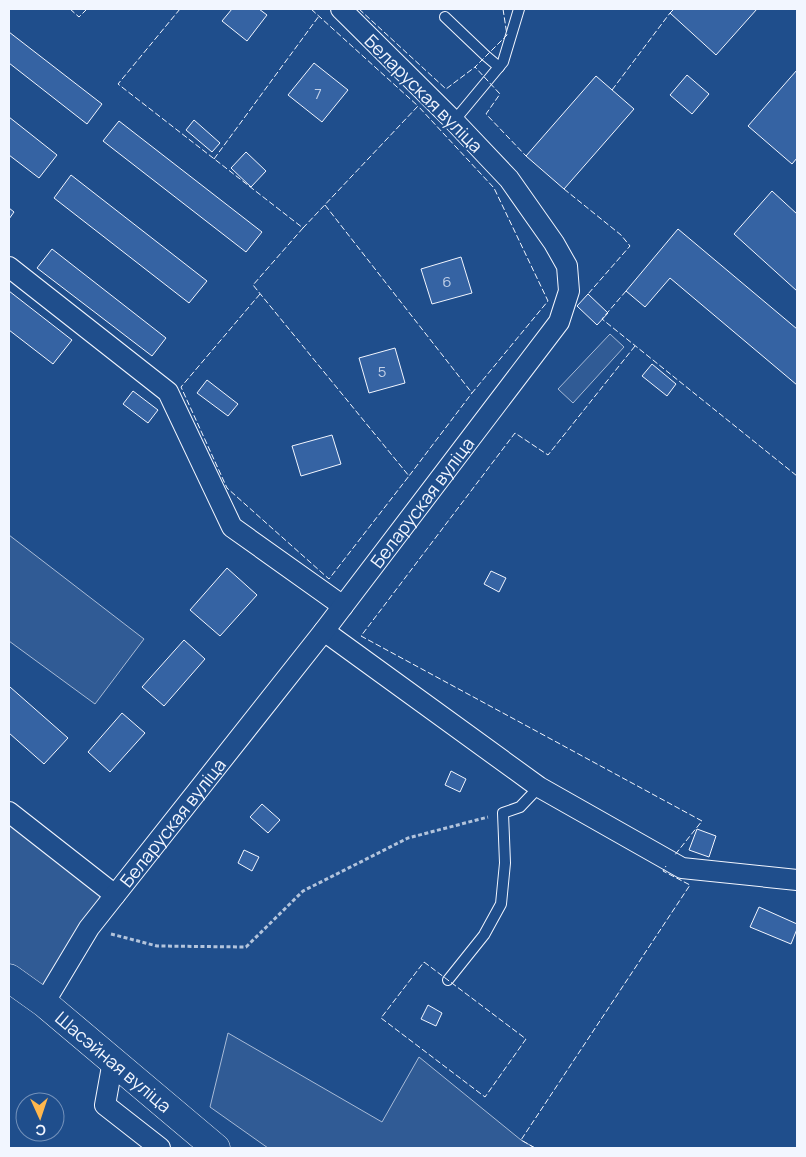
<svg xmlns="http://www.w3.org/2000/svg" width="806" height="1157" viewBox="0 0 806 1157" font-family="Manrope,sans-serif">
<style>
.built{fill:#305b95;stroke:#a8bbd7}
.building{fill:#3563a3;stroke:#f2f6ff}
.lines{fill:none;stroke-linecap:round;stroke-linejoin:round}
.lane-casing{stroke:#f2f6ff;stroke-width:12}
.street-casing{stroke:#f2f6ff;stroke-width:22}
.secondary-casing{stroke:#f2f6ff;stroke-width:29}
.path{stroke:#b3c4dc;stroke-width:3;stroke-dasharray:4 2.5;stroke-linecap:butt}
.lane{stroke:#1f4e8c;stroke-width:10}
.street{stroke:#1f4e8c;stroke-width:20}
.secondary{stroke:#1f4e8c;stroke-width:28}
.fence{stroke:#f2f6ff;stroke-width:1;stroke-dasharray:6 2.5;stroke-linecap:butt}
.labels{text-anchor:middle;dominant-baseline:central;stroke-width:4;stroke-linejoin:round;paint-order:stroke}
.number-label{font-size:15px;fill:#c3d1e8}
.street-label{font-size:18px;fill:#f2f6ff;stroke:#1f4e8c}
</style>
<rect width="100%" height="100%" fill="#1f4e8c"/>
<g class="built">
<path d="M610,334L624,347L573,403L558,389Z"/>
<path d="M9,535L144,639L95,704L9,641Z"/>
<path d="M9,812L115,895L44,1003L9,975Z"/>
<path d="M228,1033L382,1122L419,1057L521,1140L535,1148H268L210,1107Z"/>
</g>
<g class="building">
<path d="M232,9H259L267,15L247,41L222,21Z"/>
<path d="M674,9H757L716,55L670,13Z"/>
<path d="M9,32L102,104L87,124L9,63Z"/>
<path d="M314,63L348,90L322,122L288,95Z"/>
<path d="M797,70V158L792,164L748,126Z"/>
<path d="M687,75L709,94L692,114L670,95Z"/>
<path d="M596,76L634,109L564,189L526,156Z"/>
<path d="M9,117L57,155L39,178L9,155Z"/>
<path d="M194,120L220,143L212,152L186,130Z"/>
<path d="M119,121L262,232L246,252L103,141Z"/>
<path d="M246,152L266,171L251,187L231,168Z"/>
<path d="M71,175L207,281L189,303L54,198Z"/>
<path d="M772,191L797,214V291L734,234Z"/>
<path d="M9,208L14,212L9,219Z"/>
<path d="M678,229L797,329V385L670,278L645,307L626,291Z"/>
<path d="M52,249L166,338L152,356L37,268Z"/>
<path d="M461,257L472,293L432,304L421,269Z"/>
<path d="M9,291L72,340L53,364L9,330Z"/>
<path d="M588,294L608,313L597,325L577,306Z"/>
<path d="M395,348L405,383L369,393L359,358Z"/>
<path d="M652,364L676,384L667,396L642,376Z"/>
<path d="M207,380L238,404L228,416L197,393Z"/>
<path d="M133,391L158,410L148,423L123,404Z"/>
<path d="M332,435L341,464L301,476L292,446Z"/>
<path d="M227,568L257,595L220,636L190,610Z"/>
<path d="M491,571L506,578L499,592L484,584Z"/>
<path d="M184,640L205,659L164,706L142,687Z"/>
<path d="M10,687L68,738L44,764L9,733V689Z"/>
<path d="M122,713L145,733L110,772L88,752Z"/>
<path d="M451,771L466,779L460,792L445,785Z"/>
<path d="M262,804L280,820L268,833L250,817Z"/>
<path d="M697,829L716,836L709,857L689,850Z"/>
<path d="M244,850L259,857L252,871L238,863Z"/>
<path d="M759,907L797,924V929L791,944L750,927Z"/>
<path d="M428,1005L442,1013L436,1026L421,1019Z"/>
</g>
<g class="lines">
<g class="lane-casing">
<g id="lane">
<path d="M445,17L486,56L499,67"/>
<path d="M454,121L503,62L519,9"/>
<path d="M448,980L484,935L501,904L505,863L503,813L520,807L539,787"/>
</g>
</g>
<g class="street-casing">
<g id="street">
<path d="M9,267L168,392L232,527L343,606"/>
<path d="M324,631L539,787L682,868L797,880"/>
<path d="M9,812L115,895"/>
<path id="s1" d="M44,1003L89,928L324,631L559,322L569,291L567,266L554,243L509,179L454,121L341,9"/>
<path d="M113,1061L105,1105L160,1148"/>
</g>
</g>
<g class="secondary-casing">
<g id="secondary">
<path id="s2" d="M9,978L44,1003L216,1148"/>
</g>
</g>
<path class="path" d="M111,934L157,946L246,947L303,891L408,838L488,817"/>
<use href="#lane" class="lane"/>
<use href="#street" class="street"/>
<use href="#secondary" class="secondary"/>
<g class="fence">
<path d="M70,9L79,17L87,9"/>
<path d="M180,9L118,84L303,228L418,106L311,9"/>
<path d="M359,9L446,89L475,67"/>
<path d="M503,9L507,35L475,67L500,94L486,114L526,156"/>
<path d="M612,90L670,13"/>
<path d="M214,159L319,16"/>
<path d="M564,189L621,235L630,246L588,294"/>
<path d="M325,205L472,393L548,301L494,188L418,106"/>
<path d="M303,228L253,285L409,476L472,393"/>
<path d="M626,291L602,319L797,476"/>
<path d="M260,294L181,387L227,488L329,579L409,476"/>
<path d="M635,346L548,455L515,433L361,636L702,821L674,856"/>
<path d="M424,962L526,1039L485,1097L381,1018Z"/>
<path d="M535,1148L521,1140L690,885L663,871L666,866"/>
</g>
</g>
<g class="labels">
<g class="number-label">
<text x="318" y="93">7</text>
<text x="447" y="281">6</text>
<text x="382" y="371">5</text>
</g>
<g class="street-label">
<text transform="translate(424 93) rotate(45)">Беларуская вуліца</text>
<text stroke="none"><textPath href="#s1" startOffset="628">Беларуская вуліца</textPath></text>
<text stroke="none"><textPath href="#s1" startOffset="222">Беларуская вуліца</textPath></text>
<text stroke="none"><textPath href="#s2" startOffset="134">Шасэйная вуліца</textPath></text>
</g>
</g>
<rect width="806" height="1157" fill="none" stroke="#f2f6ff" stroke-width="20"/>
<g transform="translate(40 1117) rotate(177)"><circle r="24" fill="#1f4e8c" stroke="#7391ba"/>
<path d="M0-4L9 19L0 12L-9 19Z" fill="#ffb74d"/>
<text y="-8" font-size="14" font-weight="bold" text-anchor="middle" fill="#f2f6ff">С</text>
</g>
</svg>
